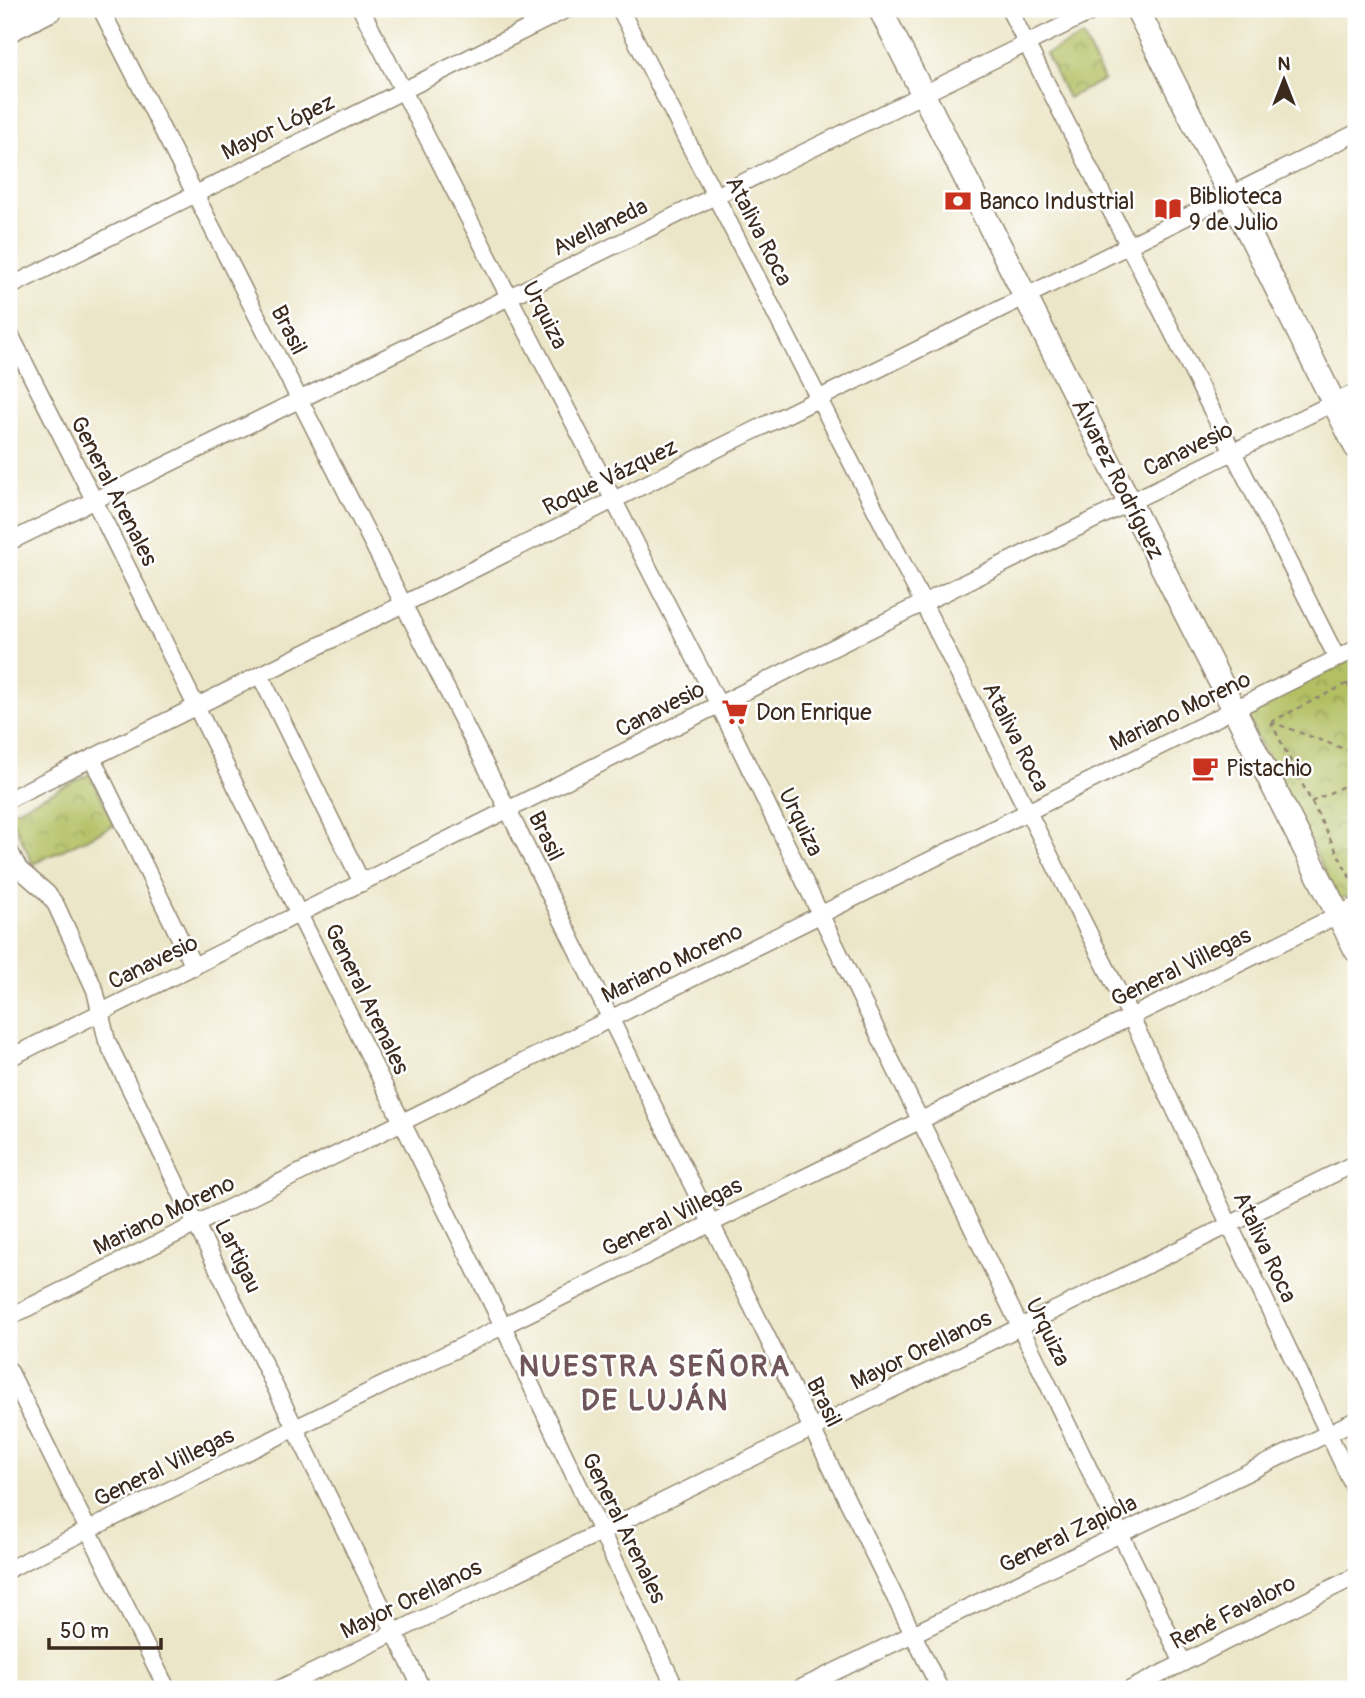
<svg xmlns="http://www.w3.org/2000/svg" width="1365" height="1698" viewBox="0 0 1365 1698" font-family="Pangolin,sans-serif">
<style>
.park{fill:url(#park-crowns);stroke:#767540;stroke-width:2}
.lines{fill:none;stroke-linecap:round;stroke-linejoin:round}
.minor-casing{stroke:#948873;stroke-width:19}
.secondary-casing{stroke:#948873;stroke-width:26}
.path{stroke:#948873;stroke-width:2.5;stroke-dasharray:5 5;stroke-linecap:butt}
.minor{stroke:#fff;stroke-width:16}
.secondary{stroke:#fff;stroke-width:23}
.labels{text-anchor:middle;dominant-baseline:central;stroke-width:5;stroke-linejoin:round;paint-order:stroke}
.street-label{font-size:23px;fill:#3b2a1e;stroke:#fff}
.poi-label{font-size:23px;fill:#3b2a1e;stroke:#fff;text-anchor:start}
.district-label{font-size:30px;font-weight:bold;letter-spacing:2px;fill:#70565a;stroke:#fff}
</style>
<defs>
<pattern id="park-crowns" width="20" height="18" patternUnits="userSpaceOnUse" patternTransform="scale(1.75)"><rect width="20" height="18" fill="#b2c063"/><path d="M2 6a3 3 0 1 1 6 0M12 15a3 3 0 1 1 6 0" fill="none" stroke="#929c51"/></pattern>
</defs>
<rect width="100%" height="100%" fill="#fff"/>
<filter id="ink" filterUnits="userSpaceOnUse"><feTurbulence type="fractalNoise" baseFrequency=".0143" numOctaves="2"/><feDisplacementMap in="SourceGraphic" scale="14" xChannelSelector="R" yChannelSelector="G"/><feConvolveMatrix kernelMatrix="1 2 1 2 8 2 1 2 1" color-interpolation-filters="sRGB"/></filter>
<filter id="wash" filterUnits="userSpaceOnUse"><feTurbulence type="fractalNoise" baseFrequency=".00686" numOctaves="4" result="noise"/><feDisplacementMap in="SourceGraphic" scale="28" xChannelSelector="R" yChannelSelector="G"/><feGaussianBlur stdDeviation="1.57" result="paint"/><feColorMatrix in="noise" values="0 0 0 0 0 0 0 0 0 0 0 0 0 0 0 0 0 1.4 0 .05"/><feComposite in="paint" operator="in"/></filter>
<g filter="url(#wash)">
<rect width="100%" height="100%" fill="#ece6c8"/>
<g class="park">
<path d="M1083,36L1104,80L1068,98L1046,54Z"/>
<path d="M1356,657V892L1339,900L1245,713Z"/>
<path d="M90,774L115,825L33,864L9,813Z"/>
</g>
</g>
<g filter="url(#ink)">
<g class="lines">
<g class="minor-casing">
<g id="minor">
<path d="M101,9L508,810L940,1689"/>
<path d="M361,9L719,705L1183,1663"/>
<path d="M620,9L923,603L1131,1017L1356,1492"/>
<path d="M1009,9L1337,658"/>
<path d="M9,287L567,9"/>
<path d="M9,332L94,500L503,1326L676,1689"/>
<path d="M9,542L1097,9"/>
<path d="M260,675L362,883"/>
<path d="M92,758L194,967"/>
<path d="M9,799L1356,133"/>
<path d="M9,850L19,869L47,893L56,905L95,990L107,1041L422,1689"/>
<path d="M9,1058L923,603L1356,392"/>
<path d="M9,1317L1356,649"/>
<path d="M9,1370L167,1689"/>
<path d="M9,1569L1356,906"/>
<path d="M279,1689L1356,1163"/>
<path d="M799,1689L1356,1420"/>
<path d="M1131,1689L1356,1576"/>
</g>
</g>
<g class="secondary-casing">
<g id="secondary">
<path d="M880,9L1356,950"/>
<path d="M1137,9L1356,447"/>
<path d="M9,30L51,9"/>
</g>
</g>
<g class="path">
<path d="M1347,683L1356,701"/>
<path d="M1271,722L1350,878"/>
<path d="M1271,722L1350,751L1356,762"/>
<path d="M1271,722L1356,679"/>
<path d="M1311,802L1356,780"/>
<path d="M1350,878L1356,861"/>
</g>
<use href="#minor" class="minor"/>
<use href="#secondary" class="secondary"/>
</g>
</g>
<defs>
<g id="bank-bare" transform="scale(2.1)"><path d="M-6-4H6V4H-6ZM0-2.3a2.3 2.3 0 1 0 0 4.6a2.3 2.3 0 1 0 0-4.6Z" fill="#c8321e" stroke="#fff" stroke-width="2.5" paint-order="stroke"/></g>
<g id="library-bare" transform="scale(2.1)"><path d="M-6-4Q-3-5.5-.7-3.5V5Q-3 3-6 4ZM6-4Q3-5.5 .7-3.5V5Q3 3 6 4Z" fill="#c8321e" stroke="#fff" stroke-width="2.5" paint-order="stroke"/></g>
<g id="supermarket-bare" transform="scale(2.1)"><path d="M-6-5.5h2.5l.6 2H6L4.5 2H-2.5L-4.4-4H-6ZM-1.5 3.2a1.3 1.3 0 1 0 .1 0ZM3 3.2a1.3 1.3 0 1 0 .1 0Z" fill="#c8321e" stroke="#fff" stroke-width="2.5" paint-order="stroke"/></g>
<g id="cafe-bare" transform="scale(2.1)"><path d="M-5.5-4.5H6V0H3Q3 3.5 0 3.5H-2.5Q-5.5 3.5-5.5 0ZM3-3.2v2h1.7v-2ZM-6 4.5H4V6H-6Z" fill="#c8321e" stroke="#fff" stroke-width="2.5" paint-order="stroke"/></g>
</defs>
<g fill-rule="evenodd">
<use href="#bank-bare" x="958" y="201"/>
<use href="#library-bare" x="1168" y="209"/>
<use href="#supermarket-bare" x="735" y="712"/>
<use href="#cafe-bare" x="1205" y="768"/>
</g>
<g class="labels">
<g class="street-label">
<text transform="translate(278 127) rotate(-26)">Mayor López</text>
<text transform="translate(600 227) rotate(-26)">Avellaneda</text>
<text transform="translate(759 231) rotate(63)">Ataliva Roca</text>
<text transform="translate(545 315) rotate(63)">Urquiza</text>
<text transform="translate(289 330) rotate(63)">Brasil</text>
<text transform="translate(1188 449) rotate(-26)">Canavesio</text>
<text transform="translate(610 477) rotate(-26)">Roque Vázquez</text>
<text transform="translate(1118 479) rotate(63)">Álvarez Rodríguez</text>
<text transform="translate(114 491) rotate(63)">General Arenales</text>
<text transform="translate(660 709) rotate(-27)">Canavesio</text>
<text transform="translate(1180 711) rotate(-26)">Mariano Moreno</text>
<text transform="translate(1016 737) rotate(63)">Ataliva Roca</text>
<text transform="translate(801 822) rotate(64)">Urquiza</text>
<text transform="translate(546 836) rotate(64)">Brasil</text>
<text transform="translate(153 962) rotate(-26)">Canavesio</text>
<text transform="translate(672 963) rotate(-26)">Mariano Moreno</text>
<text transform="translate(1181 967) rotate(-26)">General Villegas</text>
<text transform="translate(367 999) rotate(64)">General Arenales</text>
<text transform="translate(164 1215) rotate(-26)">Mariano Moreno</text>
<text transform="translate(672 1217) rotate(-26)">General Villegas</text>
<text transform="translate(1265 1247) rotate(65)">Ataliva Roca</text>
<text transform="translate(238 1256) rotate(64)">Lartigau</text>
<text transform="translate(1048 1332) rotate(64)">Urquiza</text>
<text transform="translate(921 1350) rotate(-26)">Mayor Orellanos</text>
<text transform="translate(824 1402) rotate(64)">Brasil</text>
<text transform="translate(164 1467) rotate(-26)">General Villegas</text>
<text transform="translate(624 1528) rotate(64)">General Arenales</text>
<text transform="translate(1068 1534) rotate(-26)">General Zapiola</text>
<text transform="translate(411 1599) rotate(-26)">Mayor Orellanos</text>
<text transform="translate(1233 1612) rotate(-27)">René Favaloro</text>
</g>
<g class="poi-label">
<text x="1189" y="196">Biblioteca<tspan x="1189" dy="26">9 de Julio</tspan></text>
<text x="979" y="201">Banco Industrial</text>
<text x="756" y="712">Don Enrique</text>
<text x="1226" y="768">Pistachio</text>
</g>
<g class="district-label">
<text x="655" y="1366">NUESTRA SEÑORA<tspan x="655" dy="34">DE LUJÁN</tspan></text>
</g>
</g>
<rect width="1365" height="1698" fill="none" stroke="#fff" stroke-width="35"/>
<g transform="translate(1284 80)" stroke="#ffffff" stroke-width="5" paint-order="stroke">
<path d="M0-5L12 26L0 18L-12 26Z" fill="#3b2a1e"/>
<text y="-10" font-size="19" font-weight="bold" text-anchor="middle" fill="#3b2a1e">N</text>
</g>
<path d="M49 1638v10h112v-10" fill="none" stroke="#3b2a1e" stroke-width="3.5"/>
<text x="60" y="1638" font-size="21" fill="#3b2a1e" stroke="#ffffff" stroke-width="5" paint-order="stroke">50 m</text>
</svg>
